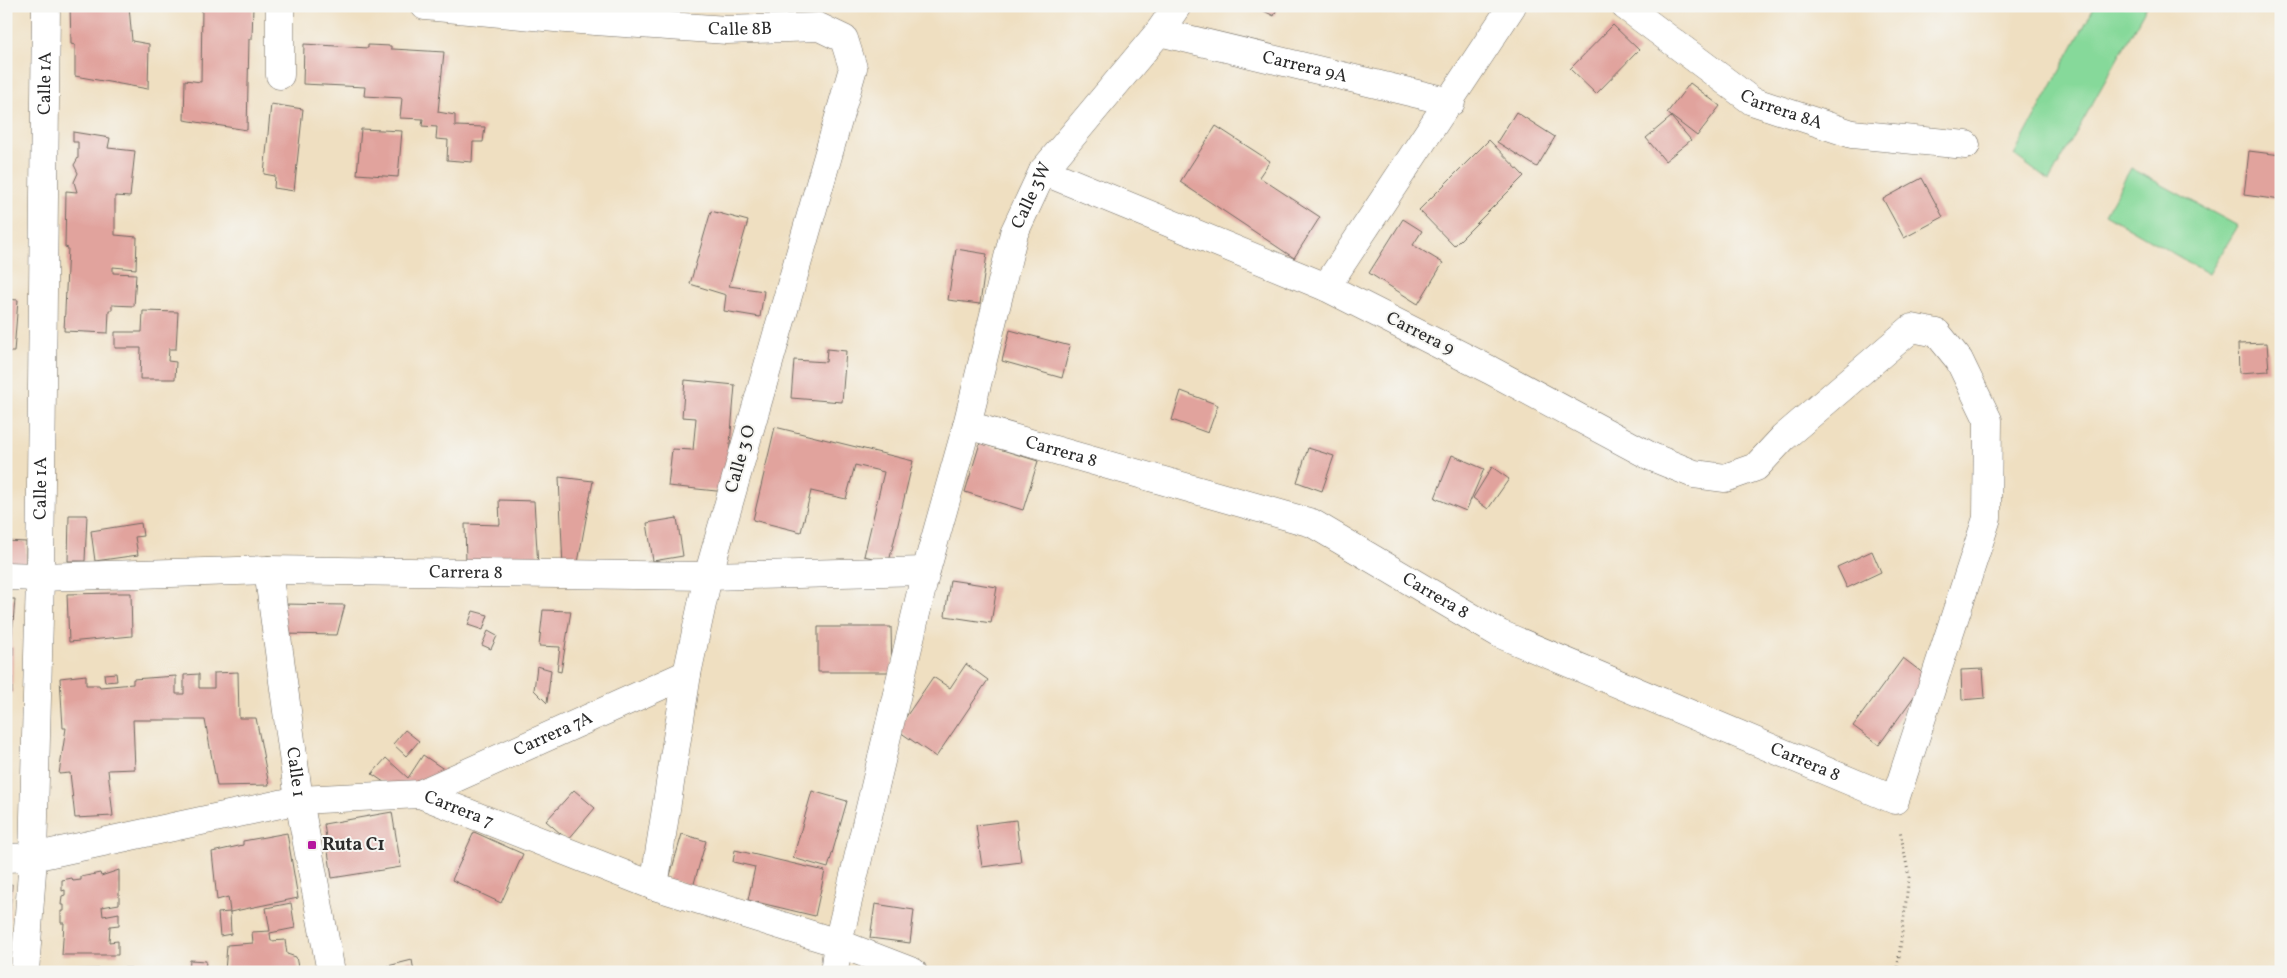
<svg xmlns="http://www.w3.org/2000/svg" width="2287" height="978" viewBox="0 0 2287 978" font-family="Vollkorn,serif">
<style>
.green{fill:#86d99a;stroke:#588262}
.building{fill:#e1a39d}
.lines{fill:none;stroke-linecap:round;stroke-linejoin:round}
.minor-casing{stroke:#706a60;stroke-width:29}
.path{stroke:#706a60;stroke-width:3;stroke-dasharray:1 4;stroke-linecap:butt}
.minor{stroke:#fff;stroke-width:28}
.poi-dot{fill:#b5179e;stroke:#f6f6f2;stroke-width:2}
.labels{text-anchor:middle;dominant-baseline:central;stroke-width:4;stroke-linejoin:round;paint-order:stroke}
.street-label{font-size:18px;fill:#2b2b2b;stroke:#f6f6f2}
.poi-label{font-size:18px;font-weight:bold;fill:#2b2b2b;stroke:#f6f6f2;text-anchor:start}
</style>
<rect width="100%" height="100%" fill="#f6f6f2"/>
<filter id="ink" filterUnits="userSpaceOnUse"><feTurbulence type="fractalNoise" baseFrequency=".02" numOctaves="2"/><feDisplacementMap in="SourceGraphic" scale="10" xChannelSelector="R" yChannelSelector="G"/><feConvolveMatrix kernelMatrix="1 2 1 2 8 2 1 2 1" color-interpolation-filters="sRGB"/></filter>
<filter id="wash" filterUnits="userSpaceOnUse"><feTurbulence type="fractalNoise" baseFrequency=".0096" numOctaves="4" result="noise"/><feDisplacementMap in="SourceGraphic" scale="20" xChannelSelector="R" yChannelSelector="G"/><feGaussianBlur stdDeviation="1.12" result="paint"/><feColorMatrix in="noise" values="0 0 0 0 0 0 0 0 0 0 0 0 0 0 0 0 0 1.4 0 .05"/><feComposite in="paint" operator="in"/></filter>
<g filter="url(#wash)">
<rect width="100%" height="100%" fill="#efdfc1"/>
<g class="green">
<path d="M2095,6H2147L2049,181L2014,155Z"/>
<path d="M2131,168L2238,226L2209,274L2105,214Z"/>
</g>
<g id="blocks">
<g class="building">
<path d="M70,6H129L132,41L149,44L148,89L75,76V45L71,44Z"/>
<path d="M202,6H253L252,39H249L247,130L184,120L185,80L201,82Z"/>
<path d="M1254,6H1278L1274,16Z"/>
<path d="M1613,25L1639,50L1596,94L1570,69Z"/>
<path d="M304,44L368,48V45L391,46V49H393L444,52L438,112L455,115V126L485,127L483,142H473L472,162L447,160L448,140L436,139L437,127L422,126L423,119L400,118L402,98L364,96L365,87L303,84Z"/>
<path d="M1690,83L1720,106L1697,136L1667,113Z"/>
<path d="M271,104L303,109L294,191L274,188L275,176L264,174Z"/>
<path d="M1516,112L1555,137L1537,167L1497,142Z"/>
<path d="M1671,117L1691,140L1665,161L1646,138Z"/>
<path d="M1216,126L1270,161L1259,177L1320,217L1294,258L1180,182Z"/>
<path d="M361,129L402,131L398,177L357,174Z"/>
<path d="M73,132L110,138L108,148L135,151L130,197L115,196V235L137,237L136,269L113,267V273L136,274L134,306L112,305V310H109L108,333L64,331L68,248L65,247L66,191L77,192L74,182L78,173L74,165L78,158V142H73Z"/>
<path d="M1489,140L1524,176L1454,246L1419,210Z"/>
<path d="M2249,151L2281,155V200L2244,195Z"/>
<path d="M1922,178L1943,217L1904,238L1883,199Z"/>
<path d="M711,211L748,221L729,286L764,291L760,317L724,311L726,295L690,284Z"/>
<path d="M1403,219L1422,231L1413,245L1443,263L1418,304L1369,273Z"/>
<path d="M956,249L987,254L980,304L948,300Z"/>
<path d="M6,299L18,300L14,352H6Z"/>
<path d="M143,311L178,312L176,349H169L168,361L176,362L175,379H140L141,348H115V332H142Z"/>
<path d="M1010,330L1070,346L1062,378L1002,361Z"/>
<path d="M2267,343L2269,371L2239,373L2238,344Z"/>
<path d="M827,349L846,351L842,402L791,398L794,360L826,362Z"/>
<path d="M685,380L735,385L726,492L668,486L672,449L693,450L696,418L682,417Z"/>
<path d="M1181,391L1218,405L1208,433L1172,420Z"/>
<path d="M775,427L913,461L889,562L864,556L884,472L855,465L846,499L811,491L801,532L753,520Z"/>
<path d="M980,443L1038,461L1023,510L965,492Z"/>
<path d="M1308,448L1334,456L1322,491L1297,482Z"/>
<path d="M1452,455L1484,469L1466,511L1435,498Z"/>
<path d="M1492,467L1509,479L1488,509L1473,498Z"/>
<path d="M559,477L593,481L577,568H563Z"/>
<path d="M499,500L534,501L538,567L466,562L465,524L500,525Z"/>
<path d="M69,515H87L85,561H68Z"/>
<path d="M677,518L683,556L653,561L647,523Z"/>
<path d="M141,523L143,536L135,537L138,555L95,561L91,531Z"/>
<path d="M6,541L26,542V570H6Z"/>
<path d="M1872,551L1881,572L1847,588L1837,567Z"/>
<path d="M950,580L997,587L991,623L945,616Z"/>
<path d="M116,593H131L132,636L69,642L67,594Z"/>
<path d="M6,599H15L11,647H13L12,693H6Z"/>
<path d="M282,604L345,605L337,635L283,634Z"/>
<path d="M543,610L571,611L561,672L557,671L560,647L539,646Z"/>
<path d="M473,611L488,615L483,630L468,625Z"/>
<path d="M818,627H891L892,672H818Z"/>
<path d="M488,631L497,636L491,649L482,645Z"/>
<path d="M1903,658L1928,677L1879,745L1853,726Z"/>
<path d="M966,664L988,680L936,757L897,730L933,677L950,688Z"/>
<path d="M537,666L551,670L547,703L534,690Z"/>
<path d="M1983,669L1985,698L1962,700L1961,670Z"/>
<path d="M238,672L239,718H256L269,785L217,786L205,720H133L135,769L108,770L113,816L75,818L70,773L59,774L66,728H63L60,678L86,675V685H99L100,687L133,684V679L176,676V694H184V675L199,674V688H214V673Z"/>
<path d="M116,673L117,681L105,682L104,674Z"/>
<path d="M405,730L419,741L406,756L393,744Z"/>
<path d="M423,755L448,772L400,793L372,774L386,758L408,778Z"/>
<path d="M574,790L595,808L568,840L546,821Z"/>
<path d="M812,791L847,801L828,868L793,858Z"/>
<path d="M392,812L401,867L332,878L324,824Z"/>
<path d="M1016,820L1021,862L982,867L976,825Z"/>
<path d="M474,832L523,854L501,903L452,880Z"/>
<path d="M287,833L298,898L230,912L231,934L220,936L218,913L230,912L228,897L217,900L212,852L243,845V841Z"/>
<path d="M682,834L706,841L693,887L669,879Z"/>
<path d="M735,850L825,871L815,916L748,900L755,867L733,862Z"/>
<path d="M119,870V904L102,907L103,916L119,913V925L110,926L109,942L118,941V955H62L64,923H61V911H64V905H61L62,896L65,895V890L62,891V880L72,878L73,881L81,880V877L100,873L101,876Z"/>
<path d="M12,884L8,936H6V885Z"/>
<path d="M291,903L295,928L270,933L271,941L285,940L287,954L296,957L299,972H225L227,945L253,943L252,932L270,931L266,908Z"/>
<path d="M875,904L914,910L910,943L870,938Z"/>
<path d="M190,960L206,961L205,972H189Z"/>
<path d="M412,960L414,972H368V971Z"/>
<path d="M131,968V972H58V970Z"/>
</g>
</g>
</g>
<g filter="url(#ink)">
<use href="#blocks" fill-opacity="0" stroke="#706a60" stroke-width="1"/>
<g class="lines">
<g class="minor-casing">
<g id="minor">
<path d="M280,6V75"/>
<path id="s1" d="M425,6L566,19L727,30L819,27L844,39L853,68L708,576L687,674L654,886"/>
<path id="s2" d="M1625,6L1752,101L1852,134L1966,145"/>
<path id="s3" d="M1159,32L1451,102"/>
<path d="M1326,287L1512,6"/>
<path id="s4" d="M967,425L1312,523L1500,634L1895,800L1987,518L1988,420L1959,360L1937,333L1912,328L1783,438L1756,467L1725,478L1694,474L1652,457L1490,370L1326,287L1043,171"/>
<path id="s5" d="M268,570L299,800L331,972"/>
<path id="s6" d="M6,576L40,577L268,570L708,576L926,571"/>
<path id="s7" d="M420,794L687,674"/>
<path id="s8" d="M6,858L33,857L299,800L420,794L654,886L838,943L913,972"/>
<path id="s9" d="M25,972L33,857L40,577L46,6"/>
<path id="s10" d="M834,972L838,943L926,571L967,425L1014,233L1043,171L1159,32L1177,6"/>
</g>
</g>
<path class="path" d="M1897,972L1909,877L1900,830"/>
<use href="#minor" class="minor"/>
</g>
</g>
<rect class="poi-dot" x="307" y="840" width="10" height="10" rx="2.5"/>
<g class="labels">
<g class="street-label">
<text stroke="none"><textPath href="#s1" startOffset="316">Calle 8B</textPath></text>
<text stroke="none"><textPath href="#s3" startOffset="150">Carrera 9A</textPath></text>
<text stroke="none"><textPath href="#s9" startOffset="889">Calle 1A</textPath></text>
<text stroke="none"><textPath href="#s2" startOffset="189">Carrera 8A</textPath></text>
<text stroke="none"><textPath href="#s10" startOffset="802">Calle 3W</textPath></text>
<text transform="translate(1420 334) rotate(27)">Carrera 9</text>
<text stroke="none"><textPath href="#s4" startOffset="98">Carrera 8</textPath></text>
<text transform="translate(741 459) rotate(-74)">Calle 3 O</text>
<text stroke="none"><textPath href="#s9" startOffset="484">Calle 1A</textPath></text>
<text stroke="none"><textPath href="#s6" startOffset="460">Carrera 8</textPath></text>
<text stroke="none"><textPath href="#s4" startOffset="502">Carrera 8</textPath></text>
<text stroke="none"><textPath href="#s7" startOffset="146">Carrera 7A</textPath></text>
<text stroke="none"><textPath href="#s4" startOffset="908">Carrera 8</textPath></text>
<text stroke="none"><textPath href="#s5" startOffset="204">Calle 1</textPath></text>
<text stroke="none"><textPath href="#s8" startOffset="462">Carrera 7</textPath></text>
</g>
<g class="poi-label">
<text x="322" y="845">Ruta C1</text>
</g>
</g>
<rect width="2287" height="978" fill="none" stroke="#f6f6f2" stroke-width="25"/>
</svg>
